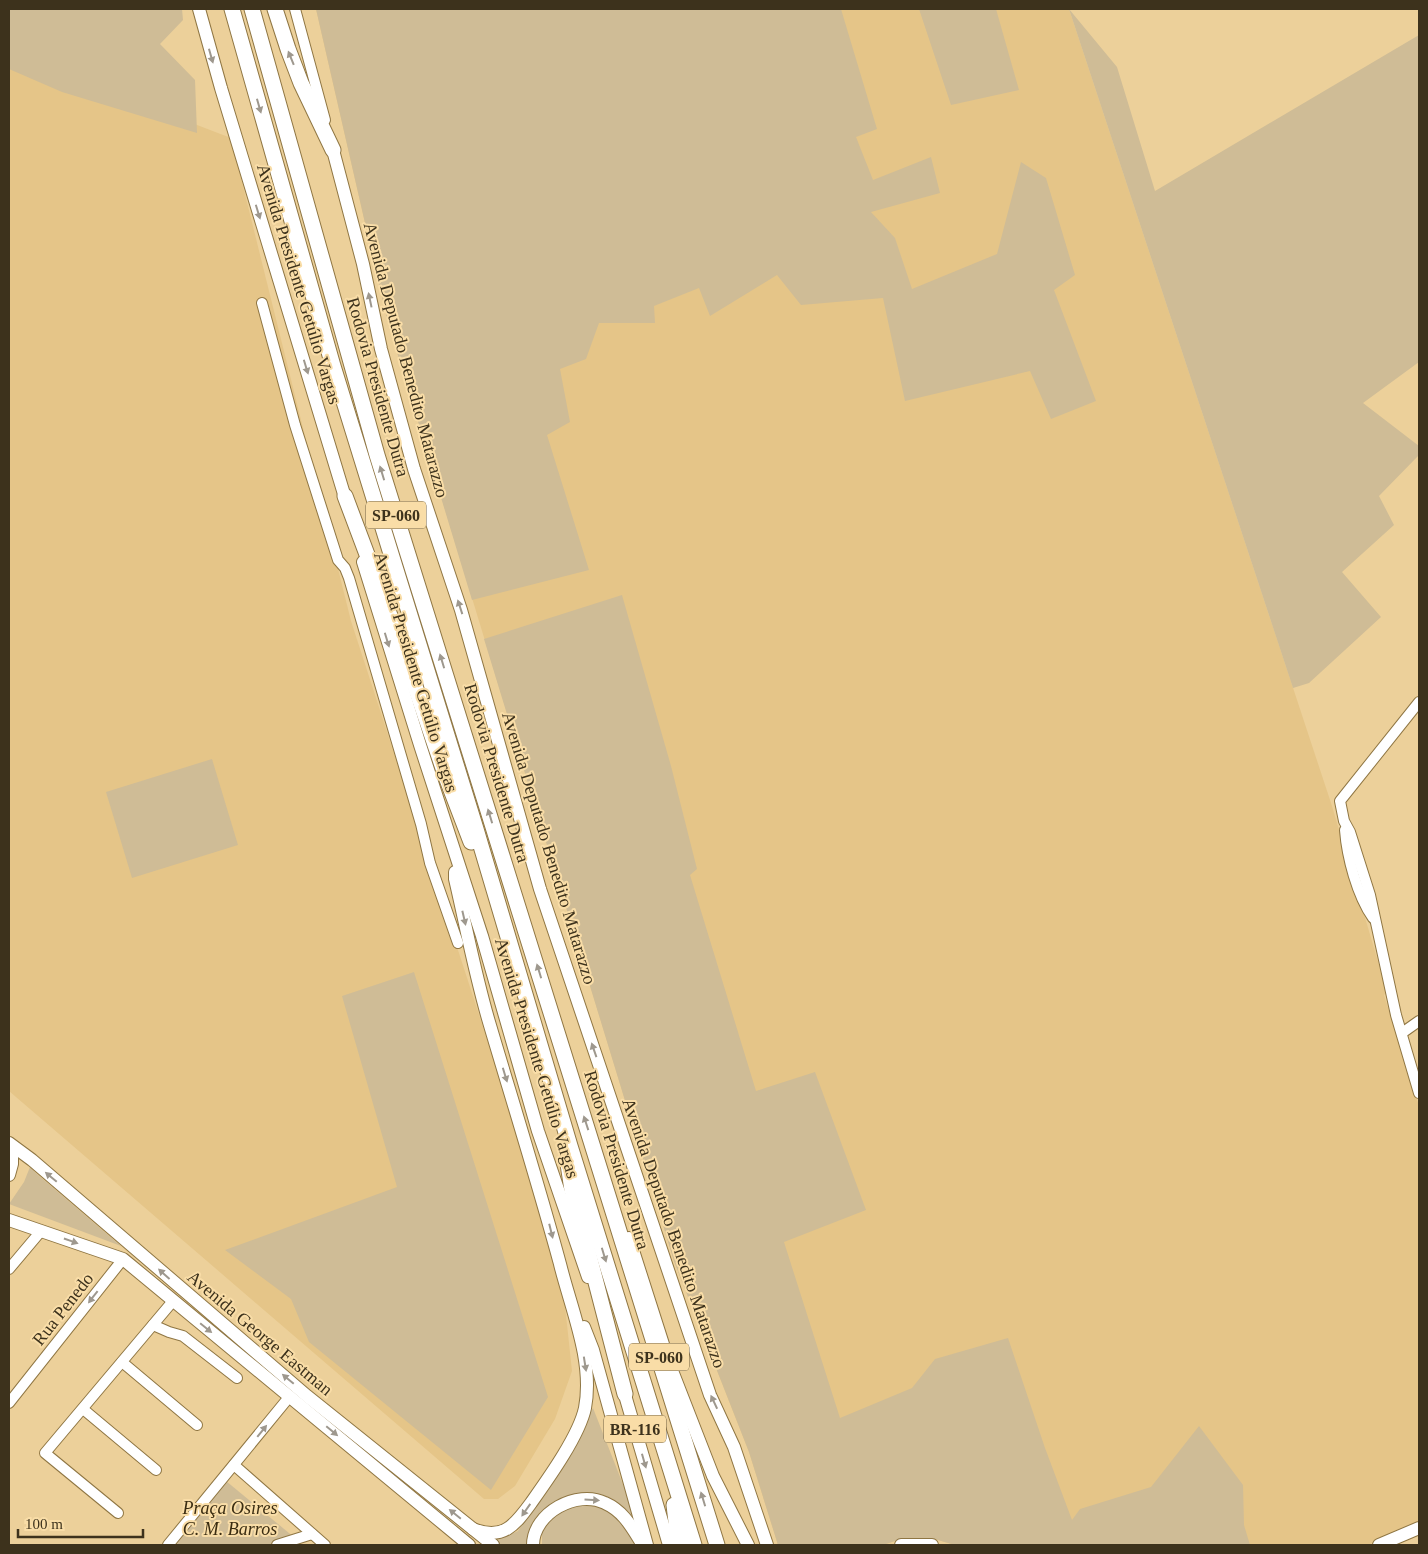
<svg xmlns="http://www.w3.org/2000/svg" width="1428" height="1554" viewBox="0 0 1428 1554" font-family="'Times New Roman',serif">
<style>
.built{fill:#e5c588}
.green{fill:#cfbc96}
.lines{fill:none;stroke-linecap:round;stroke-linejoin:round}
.minor-casing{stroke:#8f7643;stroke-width:12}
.major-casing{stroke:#8f7643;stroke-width:14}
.highway-casing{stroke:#8f7643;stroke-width:17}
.minor{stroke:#fff;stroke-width:10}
.major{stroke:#fff;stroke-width:12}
.highway{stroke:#fff;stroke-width:15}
.oneway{fill:#9e988e}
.labels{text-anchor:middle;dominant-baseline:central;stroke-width:4;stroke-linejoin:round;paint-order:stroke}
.shield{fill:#f9dda7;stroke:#756546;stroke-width:1}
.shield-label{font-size:16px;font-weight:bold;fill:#3d321c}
.street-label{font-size:18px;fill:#3d321c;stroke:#f9dda7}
.park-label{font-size:18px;font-style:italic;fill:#3b2d12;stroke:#f9dda7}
</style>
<rect width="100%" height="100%" fill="#ecd09a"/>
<g class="built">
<path d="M316,9H1069L1332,806L1387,992L1384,995L1419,1106V1521L1410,1528L1367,1545H955L931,1538L901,1539L883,1545H778L749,1452L674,1261L387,319Z"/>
<path d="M9,53L231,138L351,621L523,1150L563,1287L572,1371L555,1419L515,1486L498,1499H484L9,1091Z"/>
</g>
<g class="green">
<path d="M9,9H182L183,20L160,44L195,80L197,133L62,92L9,69Z"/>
<path d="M316,9H841L877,129L856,137L873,180L931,157L940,193L871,212L895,238L912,289L997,254L1021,162L1046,178L1075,275L1054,290L1096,401L1051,419L1030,371L905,401L883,298L801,305L777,275L710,316L699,288L654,306L655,323H599L586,359L560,369L570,422L547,435L589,570L472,600L387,319Z"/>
<path d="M919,9H996L1019,90L951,105Z"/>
<path d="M1069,9L1117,67L1155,191L1419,35V362L1363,403L1419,446V455L1379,496L1394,525L1342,572L1381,617L1309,683L1293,688Z"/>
<path d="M622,595L671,766L697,869L690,875L756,1091L815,1072L866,1210L784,1242L840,1418L912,1388L935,1359L1008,1338L1045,1448L1072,1520L1080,1509L1151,1487L1199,1426L1243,1485L1244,1525L1250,1545H955L931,1538L901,1539L883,1545H778L749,1452L674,1261L484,639Z"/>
<path d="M212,759L238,845L132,878L106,792Z"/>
<path d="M414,972L548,1397L491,1490L309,1342L291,1299L225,1250L397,1187L342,996Z"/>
<path d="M30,1167L37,1174L121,1246L9,1204L24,1182Z"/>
<path d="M593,1408L637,1520C626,1511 616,1500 602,1496C575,1488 549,1501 536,1524C533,1531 526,1538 528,1545H497L493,1542L518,1531Z"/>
<path d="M226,1481L295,1538L270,1545H173Z"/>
<path d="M577,1505H593L615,1514L638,1545H542V1531L556,1514Z"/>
</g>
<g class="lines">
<g class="minor-casing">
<g id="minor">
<path d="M295,9L325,120"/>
<path d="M262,303L295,425L338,560L345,568L349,578L421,824L430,863L458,943"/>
<path d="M1419,702L1340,801L1344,821L1350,832L1370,895L1396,1015L1419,1093"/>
<path d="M1345,830C1347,857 1357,895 1373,918"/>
<path d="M1402,1033L1419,1021"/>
<path d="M9,1269L41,1231"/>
<path d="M153,1325L169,1332L183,1336L237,1378"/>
<path d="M122,1362L197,1425"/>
<path d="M9,1403L123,1259"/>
<path d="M83,1409L156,1470"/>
<path d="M234,1465L325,1545"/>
<path d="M118,1513L45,1453L173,1301"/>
<path d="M168,1545L290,1396"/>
<path d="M277,1545L312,1534"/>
</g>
</g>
<g class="major-casing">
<g id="major">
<path d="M199,9L221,88L347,504"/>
<path d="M333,150L363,264L381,349L414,469L461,610L540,889L710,1395L734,1447L767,1545"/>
<path d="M363,562L420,745L482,936L538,1131L588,1277"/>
<path d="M455,872V879C466,926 475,975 489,1022C513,1103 538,1183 560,1264C571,1309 594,1361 585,1408C579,1436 548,1479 531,1503C515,1525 503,1541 473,1529"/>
<path d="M9,1143L32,1160L307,1396L493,1545"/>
<path d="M9,1175L12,1164V1146"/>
<path d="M9,1220L123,1259L469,1545"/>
<path d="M629,1238L669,1363L713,1476L748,1545"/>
<path d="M584,1327L593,1350L647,1545"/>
<path d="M622,1385L669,1545"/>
<path d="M533,1545C533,1513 577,1489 605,1503C623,1511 631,1526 641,1542"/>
<path d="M901,1545H932"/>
<path d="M1379,1545L1419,1528"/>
</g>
</g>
<g class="highway-casing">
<g id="highway">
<path d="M232,9L333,366L476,829L570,1146L694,1545"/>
<path d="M252,9L377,455L717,1545"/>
<path d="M275,9L288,49L301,83L333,150"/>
<path d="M345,496L401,645L445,774L471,842"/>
<path d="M568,1164L572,1190L625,1394"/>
<path d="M674,1505L677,1530L682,1545"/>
</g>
</g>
<use href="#minor" class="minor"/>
<use href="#major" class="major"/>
<use href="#highway" class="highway"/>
</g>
<defs><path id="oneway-solid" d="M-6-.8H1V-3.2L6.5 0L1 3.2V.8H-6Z" transform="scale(1.25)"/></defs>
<g class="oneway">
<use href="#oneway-solid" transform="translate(211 56) rotate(74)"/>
<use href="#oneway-solid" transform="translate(291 58) rotate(-112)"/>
<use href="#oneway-solid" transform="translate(259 106) rotate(74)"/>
<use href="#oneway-solid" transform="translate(258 212) rotate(73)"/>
<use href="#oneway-solid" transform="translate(370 300) rotate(-102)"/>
<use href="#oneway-solid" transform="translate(306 367) rotate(73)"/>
<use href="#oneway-solid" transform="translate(382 473) rotate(-107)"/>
<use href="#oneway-solid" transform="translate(460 607) rotate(-108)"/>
<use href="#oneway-solid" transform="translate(387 640) rotate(73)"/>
<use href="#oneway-solid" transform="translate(442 661) rotate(-107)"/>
<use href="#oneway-solid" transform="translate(490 816) rotate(-107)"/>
<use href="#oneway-solid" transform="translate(464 918) rotate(77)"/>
<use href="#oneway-solid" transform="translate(539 971) rotate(-107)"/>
<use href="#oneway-solid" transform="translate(594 1050) rotate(-109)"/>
<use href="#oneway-solid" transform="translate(505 1075) rotate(73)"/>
<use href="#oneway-solid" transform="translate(586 1123) rotate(-108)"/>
<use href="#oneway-solid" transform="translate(51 1177) rotate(-140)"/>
<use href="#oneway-solid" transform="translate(551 1231) rotate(76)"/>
<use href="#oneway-solid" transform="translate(71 1241) rotate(19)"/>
<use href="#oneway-solid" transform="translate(604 1255) rotate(73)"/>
<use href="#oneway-solid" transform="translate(164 1274) rotate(-138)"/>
<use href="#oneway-solid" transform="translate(93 1297) rotate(128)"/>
<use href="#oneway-solid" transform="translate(206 1328) rotate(39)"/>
<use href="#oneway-solid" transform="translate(585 1364) rotate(81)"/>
<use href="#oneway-solid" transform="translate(288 1379) rotate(-140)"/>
<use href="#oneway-solid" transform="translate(714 1402) rotate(-115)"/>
<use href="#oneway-solid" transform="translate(262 1431) rotate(-51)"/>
<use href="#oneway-solid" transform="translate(332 1431) rotate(40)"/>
<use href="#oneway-solid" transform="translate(644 1461) rotate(74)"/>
<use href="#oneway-solid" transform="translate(703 1499) rotate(-107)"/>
<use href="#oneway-solid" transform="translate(592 1500) rotate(4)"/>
<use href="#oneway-solid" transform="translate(526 1510) rotate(125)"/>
<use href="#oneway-solid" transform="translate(455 1514) rotate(-141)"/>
</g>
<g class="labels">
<g class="shield">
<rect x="366" y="501.5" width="60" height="27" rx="4"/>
<rect x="629" y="1343.5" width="60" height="27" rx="4"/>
<rect x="604" y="1415.5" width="62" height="27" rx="4"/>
</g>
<g class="shield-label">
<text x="396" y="515">SP-060</text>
<text x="659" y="1357">SP-060</text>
<text x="635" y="1429">BR-116</text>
</g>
<g class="street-label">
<text transform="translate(299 284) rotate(73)">Avenida Presidente Getúlio Vargas</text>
<text transform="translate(406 360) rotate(75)">Avenida Deputado Benedito Matarazzo</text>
<text transform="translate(378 387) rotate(74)">Rodovia Presidente Dutra</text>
<text transform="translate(416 672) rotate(73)">Avenida Presidente Getúlio Vargas</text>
<text transform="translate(497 773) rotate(73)">Rodovia Presidente Dutra</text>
<text transform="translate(549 848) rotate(73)">Avenida Deputado Benedito Matarazzo</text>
<text transform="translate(537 1058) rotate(73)">Avenida Presidente Getúlio Vargas</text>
<text transform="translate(617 1160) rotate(73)">Rodovia Presidente Dutra</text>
<text transform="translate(674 1233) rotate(71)">Avenida Deputado Benedito Matarazzo</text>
<text transform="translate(63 1309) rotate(-52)">Rua Penedo</text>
<text transform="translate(260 1333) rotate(40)">Avenida George Eastman</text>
</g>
<g class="park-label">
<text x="230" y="1508">Praça Osires<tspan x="230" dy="21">C. M. Barros</tspan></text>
</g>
</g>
<rect width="1428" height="1554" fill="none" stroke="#3d321c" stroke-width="20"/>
<path d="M18 1529v8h125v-8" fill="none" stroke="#3d321c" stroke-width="2.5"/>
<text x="25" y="1529" font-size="15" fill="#3d321c" stroke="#f9dda7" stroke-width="4" paint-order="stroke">100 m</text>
</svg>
